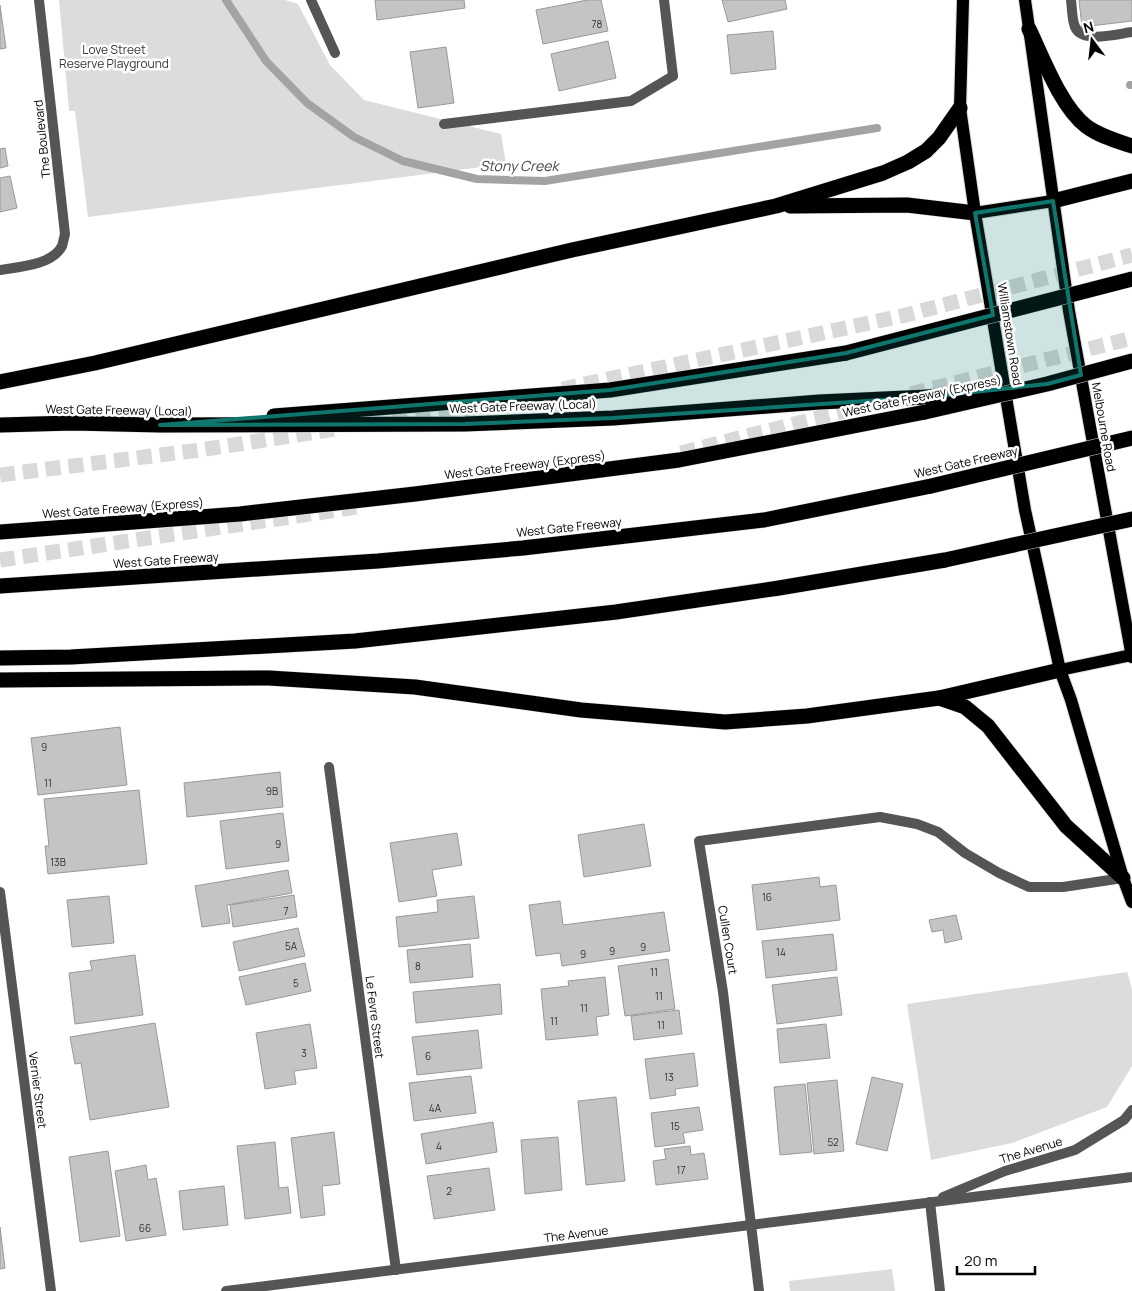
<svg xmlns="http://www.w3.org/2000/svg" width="1132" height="1291" viewBox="0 0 1132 1291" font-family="Manrope,sans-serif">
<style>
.green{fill:#dcdcdc}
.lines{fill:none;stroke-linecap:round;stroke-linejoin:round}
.stream{stroke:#a3a3a3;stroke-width:8}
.building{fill:#c4c4c4;stroke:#999}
.motorway-tunnel{stroke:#d9d9d9;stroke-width:15;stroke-dasharray:15 8;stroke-linecap:butt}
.primary-casing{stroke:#dbdbdb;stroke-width:14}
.motorway-casing{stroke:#dbdbdb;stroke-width:16}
.service{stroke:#555;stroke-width:10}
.minor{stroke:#555;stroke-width:10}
.primary{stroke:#000;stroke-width:12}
.motorway{stroke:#000;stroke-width:15}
.motorway-bridge-casing{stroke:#dbdbdb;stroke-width:16;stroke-linecap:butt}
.motorway-bridge{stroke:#000;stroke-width:15}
.marked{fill:#0f766e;fill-opacity:0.2;stroke:#0f766e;stroke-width:4;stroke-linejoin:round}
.labels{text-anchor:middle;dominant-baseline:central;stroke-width:5;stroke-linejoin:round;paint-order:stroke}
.number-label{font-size:10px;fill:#313131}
.park-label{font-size:12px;fill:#333;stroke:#fff}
.street-label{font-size:12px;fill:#000;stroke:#fff}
.water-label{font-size:14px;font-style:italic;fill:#444;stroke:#fff}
</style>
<rect width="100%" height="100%" fill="#fff"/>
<g class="green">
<path d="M59,0H285L298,4L330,65L364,100L501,134L506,164L88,217L75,111H69Z"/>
<path d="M1127,972L1132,989V1066L1107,1107L1012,1143L931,1160L907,1004Z"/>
<path d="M892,1269L895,1291H790L789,1281Z"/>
</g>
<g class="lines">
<g class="stream">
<path d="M226,0L266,61L307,103L354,137L403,161L477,179L545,181L877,128"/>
<path d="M1130,85H1132"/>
</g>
</g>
<g class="building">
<path d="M375,0H464L465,8L377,20Z"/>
<path d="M587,0H601L608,31L543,44L536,10Z"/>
<path d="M722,0H785L787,9L728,22Z"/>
<path d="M1079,0H1132V21L1082,27Z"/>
<path d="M0,5L6,48L0,49Z"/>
<path d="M773,31L776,69L731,74L727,35Z"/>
<path d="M608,41L616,78L559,91L551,54Z"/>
<path d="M446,47L454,103L418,108L410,52Z"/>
<path d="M5,148L8,166L0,168V149Z"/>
<path d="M10,176L17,208L0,212V178Z"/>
<path d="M120,727L127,785L38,795L31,738Z"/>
<path d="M280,772L283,807L187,817L184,783Z"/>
<path d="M139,790L147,864L48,874L45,846H49L44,799Z"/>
<path d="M283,813L289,861L226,869L220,821Z"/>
<path d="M644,824L651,866L584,877L578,835Z"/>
<path d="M457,833L462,865L432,870L437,896L399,902L390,843Z"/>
<path d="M288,870L292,893L227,905L230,923L202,927L195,886Z"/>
<path d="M819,877L820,887L836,885L840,920L757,930L752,885Z"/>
<path d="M294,895L297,917L233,927L230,905Z"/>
<path d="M109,896L114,943L72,947L67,900Z"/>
<path d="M474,896L479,938L399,947L396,917L438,912L437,900Z"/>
<path d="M560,901L563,925L664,912L670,951L562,966L560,953L536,956L529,905Z"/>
<path d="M956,915L962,939L945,943L943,930L932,932L929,920Z"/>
<path d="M298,928L305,956L239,971L233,942Z"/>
<path d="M833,934L837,970L766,978L762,941Z"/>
<path d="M470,944L473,977L410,983L407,950Z"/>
<path d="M135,955L143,1015L75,1024L69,973L92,970L90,961Z"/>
<path d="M668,959L675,1009L625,1016L618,966Z"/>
<path d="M305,963L311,991L246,1005L239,977Z"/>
<path d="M605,977L609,1015L596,1017L598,1035L546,1040L541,989L569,986L568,981Z"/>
<path d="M837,977L842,1015L777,1024L772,985Z"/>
<path d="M500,984L502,1014L416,1023L413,992Z"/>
<path d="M679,1010L682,1034L634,1040L631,1016Z"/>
<path d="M155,1023L169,1107L90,1120L81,1063L75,1064L70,1037Z"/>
<path d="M310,1024L317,1068L294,1071L296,1084L265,1089L256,1033Z"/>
<path d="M826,1024L830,1058L780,1063L777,1029Z"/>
<path d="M478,1030L482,1068L417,1075L412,1037Z"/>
<path d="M694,1053L698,1086L675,1089L676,1095L650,1099L645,1059Z"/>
<path d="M471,1076L476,1113L414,1121L409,1083Z"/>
<path d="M872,1077L903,1084L887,1151L856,1144Z"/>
<path d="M837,1080L844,1151L814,1154L807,1083Z"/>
<path d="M805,1084L812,1152L780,1155L774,1087Z"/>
<path d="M616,1097L625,1181L586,1185L578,1101Z"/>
<path d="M699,1107L703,1130L683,1133L685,1143L655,1147L651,1113Z"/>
<path d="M493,1122L497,1152L426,1164L421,1134Z"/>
<path d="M334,1132L340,1184L322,1186L325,1215L301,1218L291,1138Z"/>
<path d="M558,1137L562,1190L525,1194L521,1140Z"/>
<path d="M275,1142L279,1188L288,1187L291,1213L245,1219L237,1146Z"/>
<path d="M690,1146L691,1155L704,1153L708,1179L656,1185L653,1161L666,1159L664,1149Z"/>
<path d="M108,1151L120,1236L80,1242L69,1157Z"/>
<path d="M146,1165L148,1180L156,1178L166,1235L126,1241L115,1171Z"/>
<path d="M489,1168L495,1210L434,1219L427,1176Z"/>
<path d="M224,1186L228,1225L183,1230L179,1191Z"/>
<path d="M0,1227L5,1268L0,1269Z"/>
</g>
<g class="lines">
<g class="motorway-tunnel">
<path d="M562,389L906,315L1132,255"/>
<path d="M911,394L1132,338"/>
<path d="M393,420L481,406"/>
<path d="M681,453L876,403"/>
<path d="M0,475L200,450L335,429"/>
<path d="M0,560L357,507"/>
</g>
<g class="primary-casing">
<g id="primary">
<path d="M963,0L960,108L975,213L1025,510L1060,670L1071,700L1123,878L1132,902"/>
<path d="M1025,0L1069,311L1132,657"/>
<path d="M975,213L1053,201"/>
<path d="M1060,670L1131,655"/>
</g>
</g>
<g class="motorway-casing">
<g id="motorway">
<path d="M1029,29C1043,58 1061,107 1086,126C1099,136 1117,141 1132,146"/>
<path d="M1053,201L1132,181"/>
<path d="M790,206L907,205L975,213"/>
<path d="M0,382L95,363L572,250L776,206L883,173L908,162L926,151L939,138L960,108"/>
<path d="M274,416L610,390L846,353"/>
<path d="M0,425L73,423L160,425L465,424L613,418L819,402L927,397"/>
<path d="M0,532L240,514L415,494L679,460L925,412"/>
<path d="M0,586L378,561L523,548L764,520L931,486"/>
<path d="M1131,655H1132"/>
<path d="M0,658L71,657L355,641L616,612L779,588L945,560"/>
<path d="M0,680L269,678L415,687L581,710L725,722L807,716L939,698L1060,670"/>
<path d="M939,698L965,707L988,726L1066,826L1123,878"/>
</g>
</g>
<g class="service">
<path d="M1071,0C1072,8 1072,17 1074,24C1079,45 1116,34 1132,32"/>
<path d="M444,124L631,101L673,76"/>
<path d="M880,817L917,824L938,832L965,853L999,873L1029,887H1063L1123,878"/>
<path d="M930,1202L940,1291"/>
</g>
<g class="minor">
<path d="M311,0L335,53"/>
<path d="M664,0L673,76"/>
<path d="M0,270C18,267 53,265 62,246C63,243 64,238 65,234L39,0"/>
<path d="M329,767L396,1270"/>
<path d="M0,892L51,1291"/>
<path d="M943,1197L1005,1171L1075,1150L1124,1120L1132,1110"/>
<path d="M226,1291L1132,1177"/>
<path d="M759,1291L723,992L699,841L880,817"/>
</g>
<use href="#primary" class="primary"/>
<use href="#motorway" class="motorway"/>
<g class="motorway-bridge-casing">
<g id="motorway-bridge">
<path d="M846,353L1132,279"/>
<path d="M927,397L978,392"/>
<path d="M925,412L1047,384L1132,361"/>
<path d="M931,486L1132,438"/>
<path d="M945,560L1132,519"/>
</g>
</g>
<use href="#motorway-bridge" class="motorway-bridge"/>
</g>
<path class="marked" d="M1053,201L1081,375L1047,384L927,397L613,418L465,424L160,425L610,390L846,353L993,315L975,213Z"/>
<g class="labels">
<g class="number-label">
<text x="597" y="24">78</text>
<text x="44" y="747">9</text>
<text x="48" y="783">11</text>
<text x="272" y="791">9B</text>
<text x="278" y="844">9</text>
<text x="58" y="862">13B</text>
<text x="767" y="897">16</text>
<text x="286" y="911">7</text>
<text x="291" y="946">5A</text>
<text x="643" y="947">9</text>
<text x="612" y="951">9</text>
<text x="781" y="952">14</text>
<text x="583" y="954">9</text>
<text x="418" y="966">8</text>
<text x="654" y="972">11</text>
<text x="296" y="983">5</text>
<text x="659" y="996">11</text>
<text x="584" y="1008">11</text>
<text x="554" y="1021">11</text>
<text x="661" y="1025">11</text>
<text x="304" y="1053">3</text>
<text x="428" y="1056">6</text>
<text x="669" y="1077">13</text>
<text x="435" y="1108">4A</text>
<text x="675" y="1126">15</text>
<text x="833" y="1142">52</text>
<text x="439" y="1146">4</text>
<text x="681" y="1170">17</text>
<text x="449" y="1191">2</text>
<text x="145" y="1228">66</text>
</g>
<g class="park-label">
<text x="114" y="49">Love Street<tspan x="114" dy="14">Reserve Playground</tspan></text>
</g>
<g class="street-label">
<text transform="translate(42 139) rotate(-96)">The Boulevard</text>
<text transform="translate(1010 334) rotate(81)">Williamstown Road</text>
<text transform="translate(922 396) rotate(-12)">West Gate Freeway (Express)</text>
<text transform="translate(523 406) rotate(-2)">West Gate Freeway (Local)</text>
<text transform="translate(119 410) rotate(1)">West Gate Freeway (Local)</text>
<text transform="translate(1104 427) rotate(80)">Melbourne Road</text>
<text transform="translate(966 462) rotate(-13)">West Gate Freeway</text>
<text transform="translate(525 465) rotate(-7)">West Gate Freeway (Express)</text>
<text transform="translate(123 508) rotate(-4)">West Gate Freeway (Express)</text>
<text transform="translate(569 527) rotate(-6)">West Gate Freeway</text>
<text transform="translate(166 560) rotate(-4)">West Gate Freeway</text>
<text transform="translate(728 940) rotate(81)">Cullen Court</text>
<text transform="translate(375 1017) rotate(83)">Le Fevre Street</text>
<text transform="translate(38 1090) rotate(83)">Vernier Street</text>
<text transform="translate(1031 1150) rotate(-17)">The Avenue</text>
<text transform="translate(576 1234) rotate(-7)">The Avenue</text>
</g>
<g class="water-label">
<text x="519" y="165">Stony Creek</text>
</g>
</g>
<g transform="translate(1092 40) rotate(345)" stroke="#ffffff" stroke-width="4" paint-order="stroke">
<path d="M0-4L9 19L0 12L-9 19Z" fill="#000000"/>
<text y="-8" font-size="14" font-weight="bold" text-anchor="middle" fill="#000000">N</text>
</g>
<path d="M957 1266v8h78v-8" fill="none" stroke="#000000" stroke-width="2.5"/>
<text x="964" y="1266" font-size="15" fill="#000000" stroke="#ffffff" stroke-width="4" paint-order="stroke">20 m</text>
</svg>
